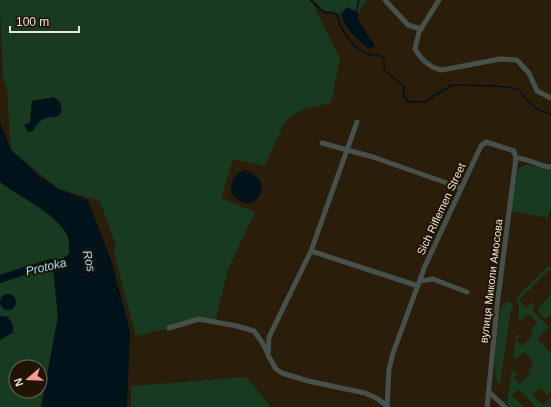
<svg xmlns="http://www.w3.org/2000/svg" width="551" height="407" viewBox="0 0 551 407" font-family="Helvetica,sans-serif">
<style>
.green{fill:#183a21;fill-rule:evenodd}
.water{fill:#00121a}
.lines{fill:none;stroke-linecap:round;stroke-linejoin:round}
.stream{stroke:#00121a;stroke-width:1.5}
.river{stroke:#00121a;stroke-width:8}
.minor{stroke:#46514c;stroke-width:5}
.labels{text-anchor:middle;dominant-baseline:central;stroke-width:4;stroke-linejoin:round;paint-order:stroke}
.street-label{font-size:11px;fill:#ede5d9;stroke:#201403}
.water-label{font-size:12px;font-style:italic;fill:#8cdfff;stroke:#201403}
</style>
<rect width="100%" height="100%" fill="#2a1e0a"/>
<g class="green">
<path d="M0,0H310L313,4L340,58L331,103L301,110L284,123L265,166L233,159L221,198L255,212L228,269L215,322H196L136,336L114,253L116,246L100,201L59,189L11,150L7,89L3,77Z"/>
<path d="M313,0H367L358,13L347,7L341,14L323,10Z"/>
<path d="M526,165L551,170V206L548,218L511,211L517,172L519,168Z"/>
<path d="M0,182C21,198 51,210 66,233C70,238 69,248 69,254L59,261L53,268L58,317L41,407H0ZM16,367H40V391H16Z"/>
<path d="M551,266V269L519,300L526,308L532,302L535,306L532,310L549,327L537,339L551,354V392L548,396L539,388L532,395L543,405L551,397L550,402L551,407H536L518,389L512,395L524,407H509L507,402L512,369L518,374L514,378L520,384L531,373L528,369L533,365L531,363L533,361L525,352L519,357L513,359L516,334L520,336L516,341L522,346L533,335L530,332L537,322L528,314L522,320H518L519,305L516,298L546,268Z"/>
<path d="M551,295V315L545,319L537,309Z"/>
<path d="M508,301L512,303L513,309H511L500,384C489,377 499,322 501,309L503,304Z"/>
<path d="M246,377L271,407H131V386Z"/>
</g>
<g class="water">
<path d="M347,7L358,13V20L375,46L369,49C357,39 346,29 341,14Z"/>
<path d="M54,97L60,102L62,111L59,116C45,118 41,117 33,131L28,132L24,125L30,122L32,101Z"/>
<path d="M0,122L11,150L39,176L59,189L88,200L112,263L130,331L127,407H41L58,317L53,268L59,261L69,254C69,248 70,238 66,233C51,210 21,198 0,182Z"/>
<path d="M245,170C280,181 251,223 231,192C231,181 234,174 245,170Z"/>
<circle cx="8" cy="302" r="8"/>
<path d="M0,316L8,317L13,325V332L0,340Z"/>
</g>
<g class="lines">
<g class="stream">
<path d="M310,0C317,4 319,10 326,13L332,12L337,15C340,29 353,49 367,54C374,56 376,52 384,58V70L404,86L403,94L408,102H424L452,85L496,86L519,89C525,101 538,112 551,114"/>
<path d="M356,13L359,0"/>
</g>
<path class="river" d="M0,279L50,263H67"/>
<g class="minor">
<path d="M385,0L408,25L421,29"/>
<path d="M439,0L419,32L415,49C421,59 430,68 442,70L500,59L517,60L529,73L537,91L551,98"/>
<path d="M357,122L311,251L269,337L268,355L276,369L282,373L308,381L365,393L378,399L387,406"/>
<path d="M322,143L373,157L461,188"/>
<path d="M311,251L418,286"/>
<path d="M420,281L433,279L467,292"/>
<path d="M169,328L199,319L237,326L254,331L262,342L267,352"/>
<path d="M489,392L505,407"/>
<path d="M387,407L389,369L393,353L425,266L481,146L486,142L514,151L516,158C529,158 539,167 551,167"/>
<path d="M487,407L498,298L516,158"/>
</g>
</g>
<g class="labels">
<g class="street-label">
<text transform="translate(441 209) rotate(-65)">Sich Riflemen Street</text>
<text transform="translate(491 281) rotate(-83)">вулиця Миколи Амосова</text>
</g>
<g class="water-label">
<text transform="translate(89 261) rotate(77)">Ros</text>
<text transform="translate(46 267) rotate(-13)">Protoka</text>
</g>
</g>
<g transform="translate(28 379) rotate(251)"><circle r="19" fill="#201403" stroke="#726859"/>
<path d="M0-3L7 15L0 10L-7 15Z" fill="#f49d8d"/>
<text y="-6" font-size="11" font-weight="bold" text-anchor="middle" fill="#ede5d9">N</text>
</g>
<path d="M10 26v6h69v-6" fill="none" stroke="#ede5d9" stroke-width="2"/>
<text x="16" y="26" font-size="12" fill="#ede5d9" stroke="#201403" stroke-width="3" paint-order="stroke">100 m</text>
</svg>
